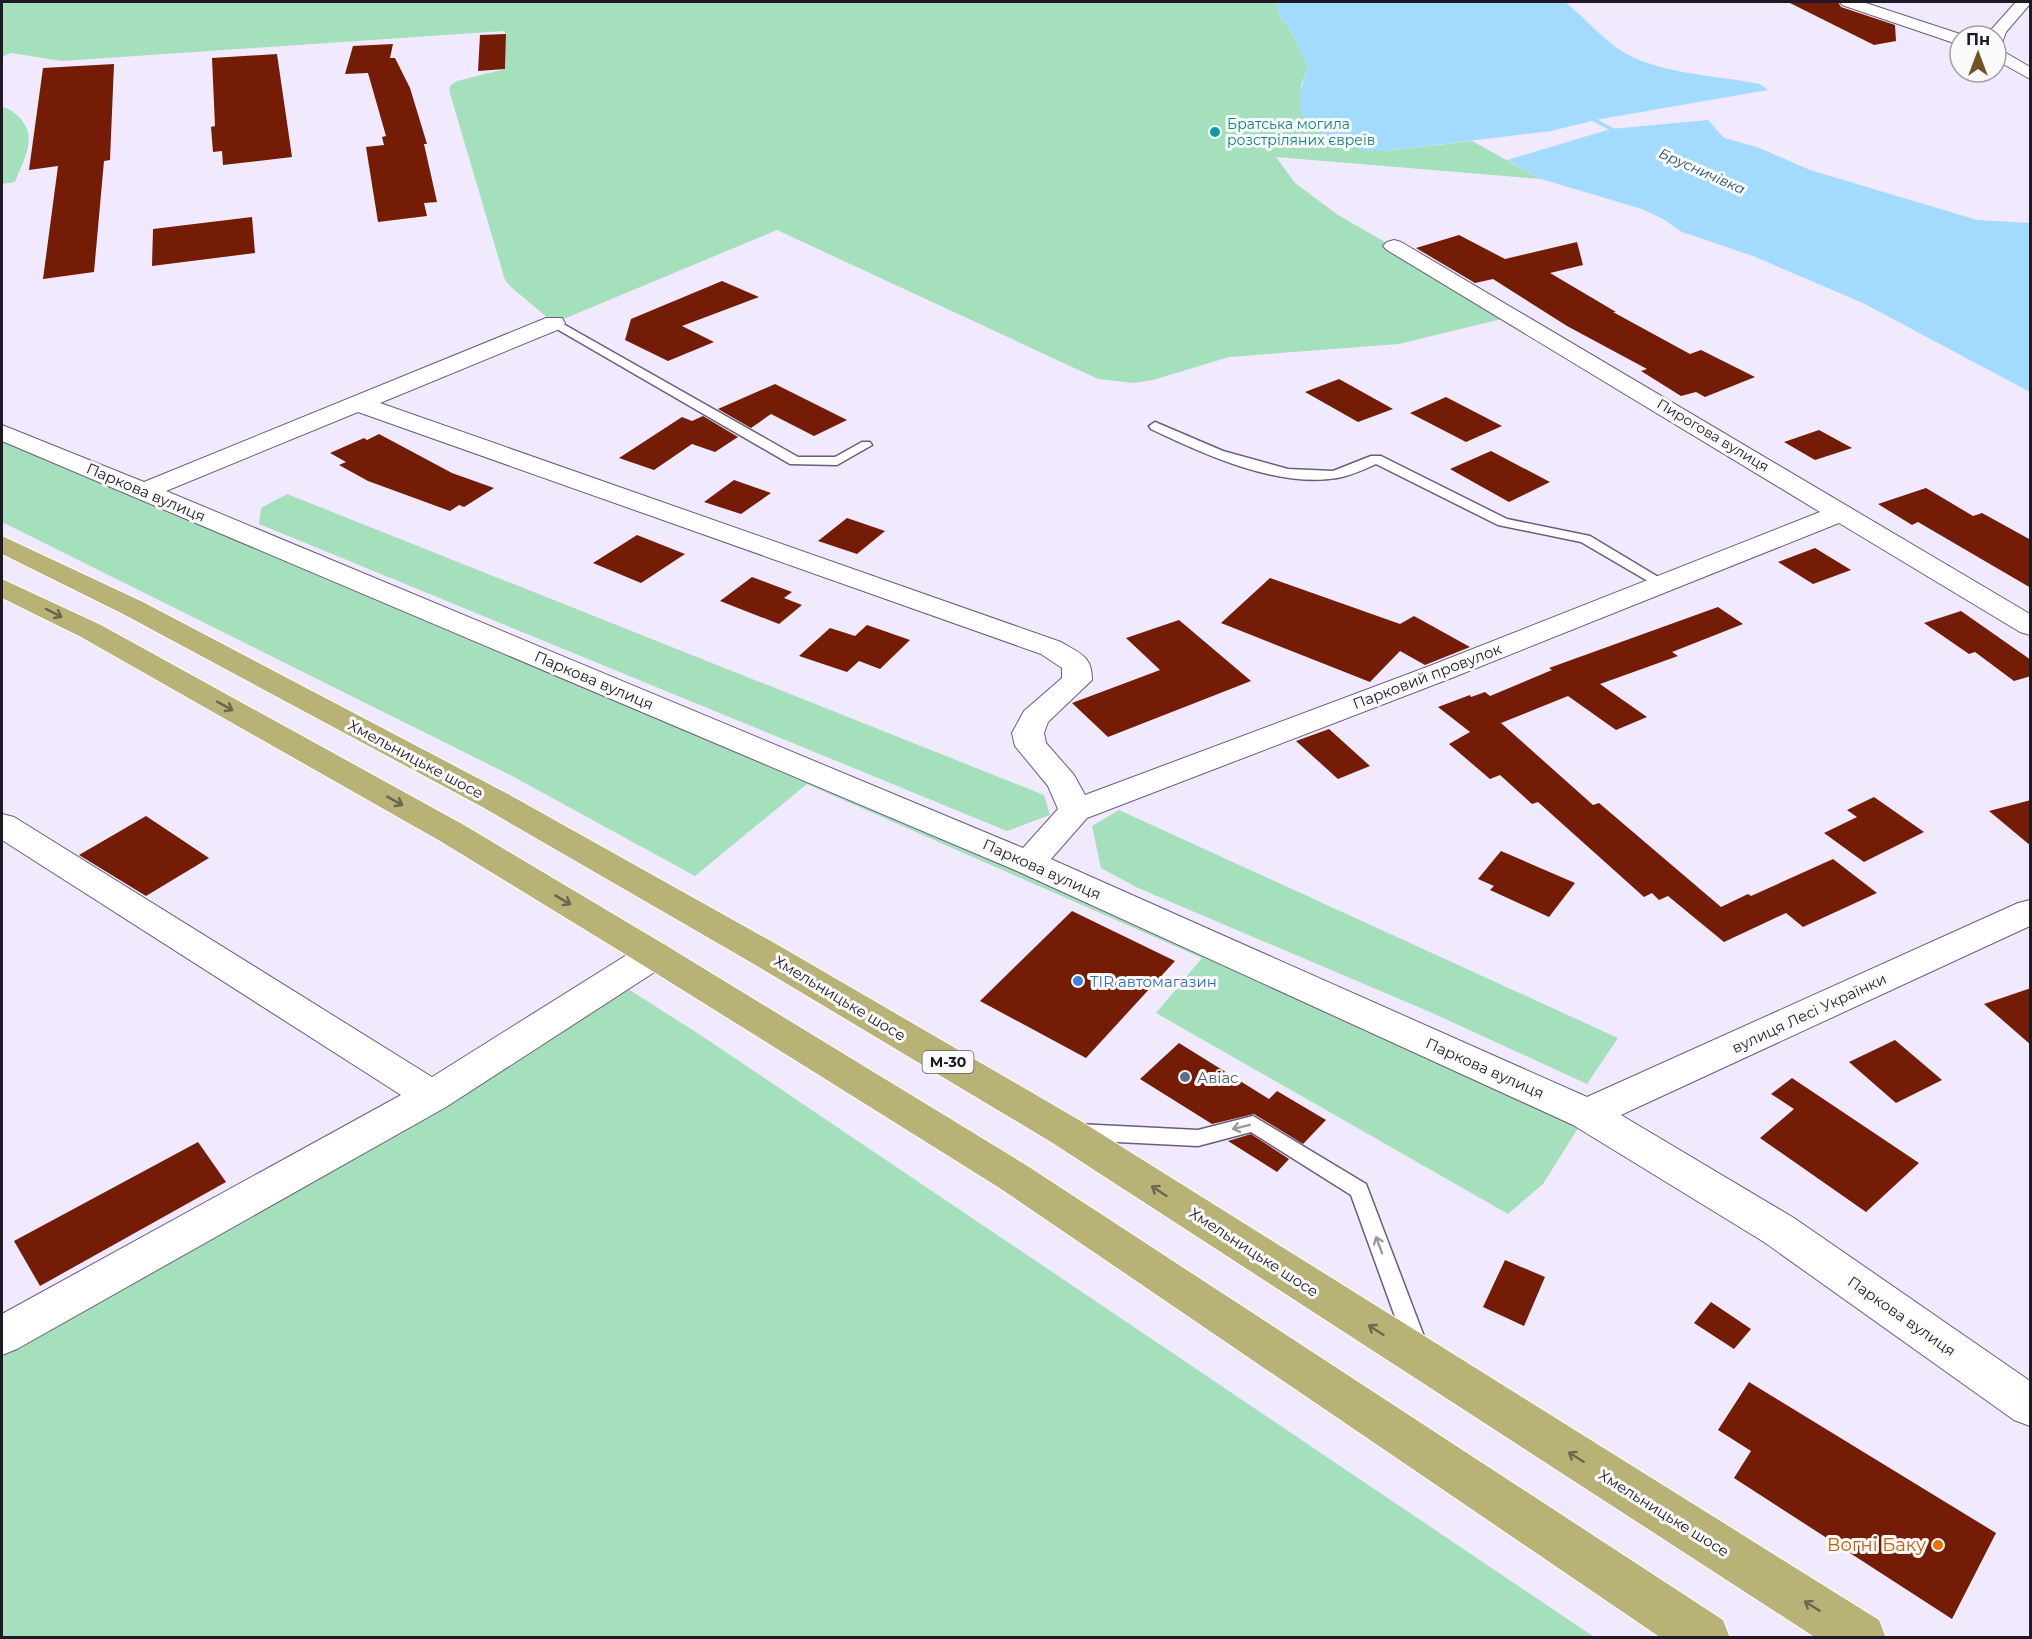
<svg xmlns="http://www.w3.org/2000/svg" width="2032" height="1639" viewBox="0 0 2032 1639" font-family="Montserrat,sans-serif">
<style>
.green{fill:#a5e0bc}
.water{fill:#a2dbfd}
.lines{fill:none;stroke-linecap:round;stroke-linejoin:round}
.stream{fill:#a2dbfd;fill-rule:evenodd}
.building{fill:#741c06}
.service-casing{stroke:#6b5d7b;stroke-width:3}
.minor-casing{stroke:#6b5d7b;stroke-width:2}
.trunk-casing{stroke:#fff;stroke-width:2}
.service{fill:#fff;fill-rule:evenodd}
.minor{fill:#fff;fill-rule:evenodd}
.trunk{fill:#b8b276;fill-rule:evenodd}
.oneway{stroke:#6b664e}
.oneway2{stroke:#9a989d}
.culture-dot{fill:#0f9aa8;stroke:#fafafa;stroke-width:2}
.shop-dot{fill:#3f7fe0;stroke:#fafafa;stroke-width:2}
.service-dot{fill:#5c6f8a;stroke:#fafafa;stroke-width:2}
.food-dot{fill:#e8710a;stroke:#fafafa;stroke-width:2}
.labels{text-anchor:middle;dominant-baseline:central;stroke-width:6;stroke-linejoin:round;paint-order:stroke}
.far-culture-label{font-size:14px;fill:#0d838f;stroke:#fafafa;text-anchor:start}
.far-water-label{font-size:14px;font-style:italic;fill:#204c63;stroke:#fafafa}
.far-street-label{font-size:14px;fill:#1e1925;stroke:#fafafa}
.shield{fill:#fafafa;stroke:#605c65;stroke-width:1.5}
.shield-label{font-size:14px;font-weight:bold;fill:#1e1925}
.street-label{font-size:15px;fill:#1e1925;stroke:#fafafa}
.shop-label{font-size:15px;fill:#366cbe;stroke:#fafafa;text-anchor:start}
.service-label{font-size:15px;fill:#4e5e75;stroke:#fafafa;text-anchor:start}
.near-food-label{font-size:18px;fill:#c56008;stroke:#fafafa;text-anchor:end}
</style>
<rect width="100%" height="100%" fill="#f1e9fd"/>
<g class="green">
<path d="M2,2H1276L1280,16L1294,36L1308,68L1301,85L1308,124L1325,132L1330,141L1385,151L1472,141L1541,179L1276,157L1295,183L1338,215L1514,316L1399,344L1229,357L1153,380L1134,383L1098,379L777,230L554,323L511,287L505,280L449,90L451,85L457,81L505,69L506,34L504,31L62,61L11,53L2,57Z"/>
<path d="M2,107C9,108 12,111 18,116C39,136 24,159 15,182L2,184Z"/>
<path d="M2,432L144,491L1587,1114L1543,1184L1508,1214L1156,1013L1202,958L807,784L695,876L512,776L2,522Z"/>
<path d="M287,494L1044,795L1050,815L1007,831L259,524L261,508Z"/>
<path d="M1119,810L1618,1038L1587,1084L1430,1012L1138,888L1101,868L1092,826Z"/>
<path d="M614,980L705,1038L1594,1637H2V1336L432,1096Z"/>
</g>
<g class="water">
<path d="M1276,2H1565C1583,16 1599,35 1617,48C1653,74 1716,75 1760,84L1768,90L1595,120L1551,131L1385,151H1365L1330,141C1324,131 1316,131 1308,123C1293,109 1302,84 1308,68L1294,36L1280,16Z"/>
<path d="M1708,120L1724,138L1757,147L1810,170L1977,220L2030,223V392L1863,303L1753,256L1682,232L1663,219L1642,209L1541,179L1507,160L1611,129Z"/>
</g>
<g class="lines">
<path class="stream" d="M1581,113H1585L1626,135L1621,136L1581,115Z"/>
</g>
<g class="building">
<path d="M1788,2H1838L1841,7L1895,25L1896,41L1874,45Z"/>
<path d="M506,34L505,69L478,71L480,35Z"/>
<path d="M393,44L390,58H395L410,88L427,144H424L437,202L424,203L427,216L378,222L366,147L384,145L382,137L386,136L368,73L345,74L353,46Z"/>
<path d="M277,54L292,157L223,165L222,151L213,152L211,127L215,126L212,58Z"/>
<path d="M114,64L110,160L104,161L94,272L43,279L58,166L29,170L43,68Z"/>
<path d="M252,217L255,253L152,266L153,229Z"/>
<path d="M1459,235L1505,259L1577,242L1583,265L1550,273L1616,312H1613L1690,354L1701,350L1755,377L1705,397L1696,392L1681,396L1641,371L1647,369L1567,326L1493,279L1475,283L1416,248Z"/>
<path d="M722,281L759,297L682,326L714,342L668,361L625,340L631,319Z"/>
<path d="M1339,379L1393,409L1358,422L1305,392Z"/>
<path d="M775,384L847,420L814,436L771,414L751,428L718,409Z"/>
<path d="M1446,397L1502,426L1466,442L1410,413Z"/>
<path d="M703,416L738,437L715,452L692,444L654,470L619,458L682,417L692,421Z"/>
<path d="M1819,430L1852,448L1815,460L1784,442Z"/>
<path d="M379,434L452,473L494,488L464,507L459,505L450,511L368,481L339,465L346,462L330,453L364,438L367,440Z"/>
<path d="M1491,451L1550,482L1509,502L1450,469Z"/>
<path d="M734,480L771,493L741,514L704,502Z"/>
<path d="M1926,488L1973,516L1982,513L2031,540V588L1918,522L1912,525L1878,504Z"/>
<path d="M847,518L885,531L857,554L818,541Z"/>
<path d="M637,535L685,554L641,583L593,563Z"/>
<path d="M1815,548L1851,570L1813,584L1778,562Z"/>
<path d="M752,577L792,592L784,598L802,605L779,624L720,601Z"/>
<path d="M1270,578L1400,624L1414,616L1470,647L1425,665L1400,651L1370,682L1221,623Z"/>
<path d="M1718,607L1743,624L1672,652L1678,656L1600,684L1647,717L1616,730L1568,696L1501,723L1593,805L1599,803L1721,907L1748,894L1751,896L1833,859L1877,893L1803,927L1786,913L1724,942L1668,896L1659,900L1652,893L1644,897L1538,802L1532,804L1500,775L1490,779L1449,744L1470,732L1438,707L1470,695L1471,697L1485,692L1490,696L1552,670L1549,668Z"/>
<path d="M1961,611L2031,660V676L2014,681L1975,652L1969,654L1924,623Z"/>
<path d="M1179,620L1251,681L1108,737L1072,703L1160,670L1126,638Z"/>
<path d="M867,625L910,640L880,669L859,661L847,672L799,656L830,628L855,636Z"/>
<path d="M1329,729L1370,766L1338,779L1296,741Z"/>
<path d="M1874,797L1924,832L1864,862L1824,833L1857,817L1847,810Z"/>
<path d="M2031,800V846L1989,811Z"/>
<path d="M146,816L209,858L146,896L79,855Z"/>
<path d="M1501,851L1575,883L1549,917L1490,890L1494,886L1478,879Z"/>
<path d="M1072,911L1175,961L1086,1058L980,1001Z"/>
<path d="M2031,988V1045L1984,1004Z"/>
<path d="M1895,1040L1942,1080L1896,1103L1849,1062Z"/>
<path d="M1179,1043L1269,1099L1277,1091L1326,1120L1303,1144L1254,1114L1212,1124L1140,1079Z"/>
<path d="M1792,1078L1919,1163L1866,1212L1760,1138L1794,1109L1771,1094Z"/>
<path d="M1251,1134L1289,1159L1277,1172L1228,1141Z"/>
<path d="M198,1142L226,1182L40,1286L14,1241Z"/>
<path d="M1505,1260L1545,1277L1524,1326L1483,1307Z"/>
<path d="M1711,1302L1751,1329L1734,1349L1694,1323Z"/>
<path d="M1749,1382L1996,1533L1952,1619L1734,1478L1751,1451L1718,1430Z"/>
</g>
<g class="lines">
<g class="service-casing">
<g id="service">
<path d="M550,321H558L798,457H835L862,442H870L872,445L837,465L790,464L550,325Z"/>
<path d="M1155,422L1223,451L1288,469L1333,471L1371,456H1381L1507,519L1590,536L1670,584L1668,587H1658L1581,542L1498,525L1376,464C1363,470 1350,476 1337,478C1277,488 1203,454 1151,429L1149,426Z"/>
<path d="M1253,1116L1366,1184L1428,1347L1425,1354L1417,1357L1409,1354L1406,1347L1351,1195L1251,1132L1198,1146L1077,1140L1070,1137L1067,1132L1070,1127L1077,1124L1198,1130Z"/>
</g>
</g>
<g class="minor-casing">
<g id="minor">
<path d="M1840,2H1863L1966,36H1960V44L1954,43L1842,5Z"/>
<path d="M2016,2H2030V4L2006,32L2002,43L1996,44V36H1988L1990,31Z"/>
<path d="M1996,47L2030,67V79L1996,60Z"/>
<path d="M1394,240L1401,242L2030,614V635L2020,632L1839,523L1449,679L1087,818L1051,859L1587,1097L2018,903L2030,900V926L1621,1115L1794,1218L2030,1381V1426L2014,1420L1764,1242L1573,1125L1017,871L2,441V425L144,482L546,318H562L565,323L562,328L380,403L1061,642C1080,654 1092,655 1092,680L1048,722L1044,733L1046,743L1074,775L1085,795L1427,667L1820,512L1387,250L1383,246L1387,242ZM358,412L1041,654L1062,668V678L1024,711L1012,733L1015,746L1048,786L1058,809L1023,848L166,491Z"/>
<path d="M2,814L14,817L432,1077L641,946L654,942L667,946L672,955L667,964L446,1107L17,1349L2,1355V1314L401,1095L2,840Z"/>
</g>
</g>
<g class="trunk-casing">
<g id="trunk">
<path d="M2,536L143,602L508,794L778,945L1079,1120L1879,1620L1886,1638H1816L1051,1142L752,963L484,808L123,614L2,554Z"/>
<path d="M2,579L101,625L464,825L667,946L1026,1165L1723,1620L1730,1638H1661L998,1187L641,964L440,841L81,637L2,598Z"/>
</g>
</g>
<use href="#service" class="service"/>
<use href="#minor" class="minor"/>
<use href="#trunk" class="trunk"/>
</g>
<defs><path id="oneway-shaft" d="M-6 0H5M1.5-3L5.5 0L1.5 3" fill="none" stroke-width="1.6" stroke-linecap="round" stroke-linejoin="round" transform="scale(1.5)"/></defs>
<g class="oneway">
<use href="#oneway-shaft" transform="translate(54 613) rotate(27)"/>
<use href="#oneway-shaft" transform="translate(225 706) rotate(29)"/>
<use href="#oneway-shaft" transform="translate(395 801) rotate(29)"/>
<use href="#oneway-shaft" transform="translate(563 900) rotate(31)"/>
<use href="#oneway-shaft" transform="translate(1159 1191) rotate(-147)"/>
<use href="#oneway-shaft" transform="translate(1376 1330) rotate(-147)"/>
<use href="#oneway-shaft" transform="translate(1576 1457) rotate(-148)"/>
<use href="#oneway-shaft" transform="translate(1812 1606) rotate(-148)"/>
</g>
<g class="oneway2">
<use href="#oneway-shaft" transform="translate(1241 1127) rotate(166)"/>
<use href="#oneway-shaft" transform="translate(1379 1245) rotate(-110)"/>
</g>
<circle class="culture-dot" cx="1215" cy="132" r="6"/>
<circle class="shop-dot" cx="1078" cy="981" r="6"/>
<circle class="service-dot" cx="1185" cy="1077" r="6"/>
<circle class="food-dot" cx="1938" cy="1545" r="6"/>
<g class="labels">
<g class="far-culture-label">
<text x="1227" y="124">Братська могила<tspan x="1227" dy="16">розстріляних євреїв</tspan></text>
</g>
<g class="far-water-label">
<text transform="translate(1702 171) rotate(24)">Брусничівка</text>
</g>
<g class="far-street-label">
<text transform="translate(1713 435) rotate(31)">Пирогова вулиця</text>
</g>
<rect class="shield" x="922.5" y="1051" width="51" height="22" rx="4.5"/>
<g class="shield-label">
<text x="948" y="1062">М-30</text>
</g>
<g class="street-label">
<text transform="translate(146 492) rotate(23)">Паркова вулиця</text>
<text transform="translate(1427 676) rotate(-21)">Парковий провулок</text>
<text transform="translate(594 680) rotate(23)">Паркова вулиця</text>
<text transform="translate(416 759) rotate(28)">Хмельницьке шосе</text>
<text transform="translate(1042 869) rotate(24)">Паркова вулиця</text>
<text transform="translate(840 998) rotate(31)">Хмельницьке шосе</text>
<text transform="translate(1809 1013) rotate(-25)">вулиця Лесі Українки</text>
<text transform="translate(1485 1068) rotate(24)">Паркова вулиця</text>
<text transform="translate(1254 1252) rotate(33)">Хмельницьке шосе</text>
<text transform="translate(1902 1316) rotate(35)">Паркова вулиця</text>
<text transform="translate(1664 1513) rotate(32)">Хмельницьке шосе</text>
</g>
<g class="shop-label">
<text x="1090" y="981">TIR автомагазин</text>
</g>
<g class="service-label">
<text x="1197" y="1077">Авіас</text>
</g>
<g class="near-food-label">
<text x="1926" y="1545">Вогні Баку</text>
</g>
</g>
<rect width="2032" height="1639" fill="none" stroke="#1e1925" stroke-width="6"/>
<g transform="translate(1978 54)"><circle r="28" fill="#fafafa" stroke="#a2a0a5" stroke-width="1.5"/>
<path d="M0-4.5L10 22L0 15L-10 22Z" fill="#6f5526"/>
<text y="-9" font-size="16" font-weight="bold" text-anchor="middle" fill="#1e1925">Пн</text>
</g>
</svg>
